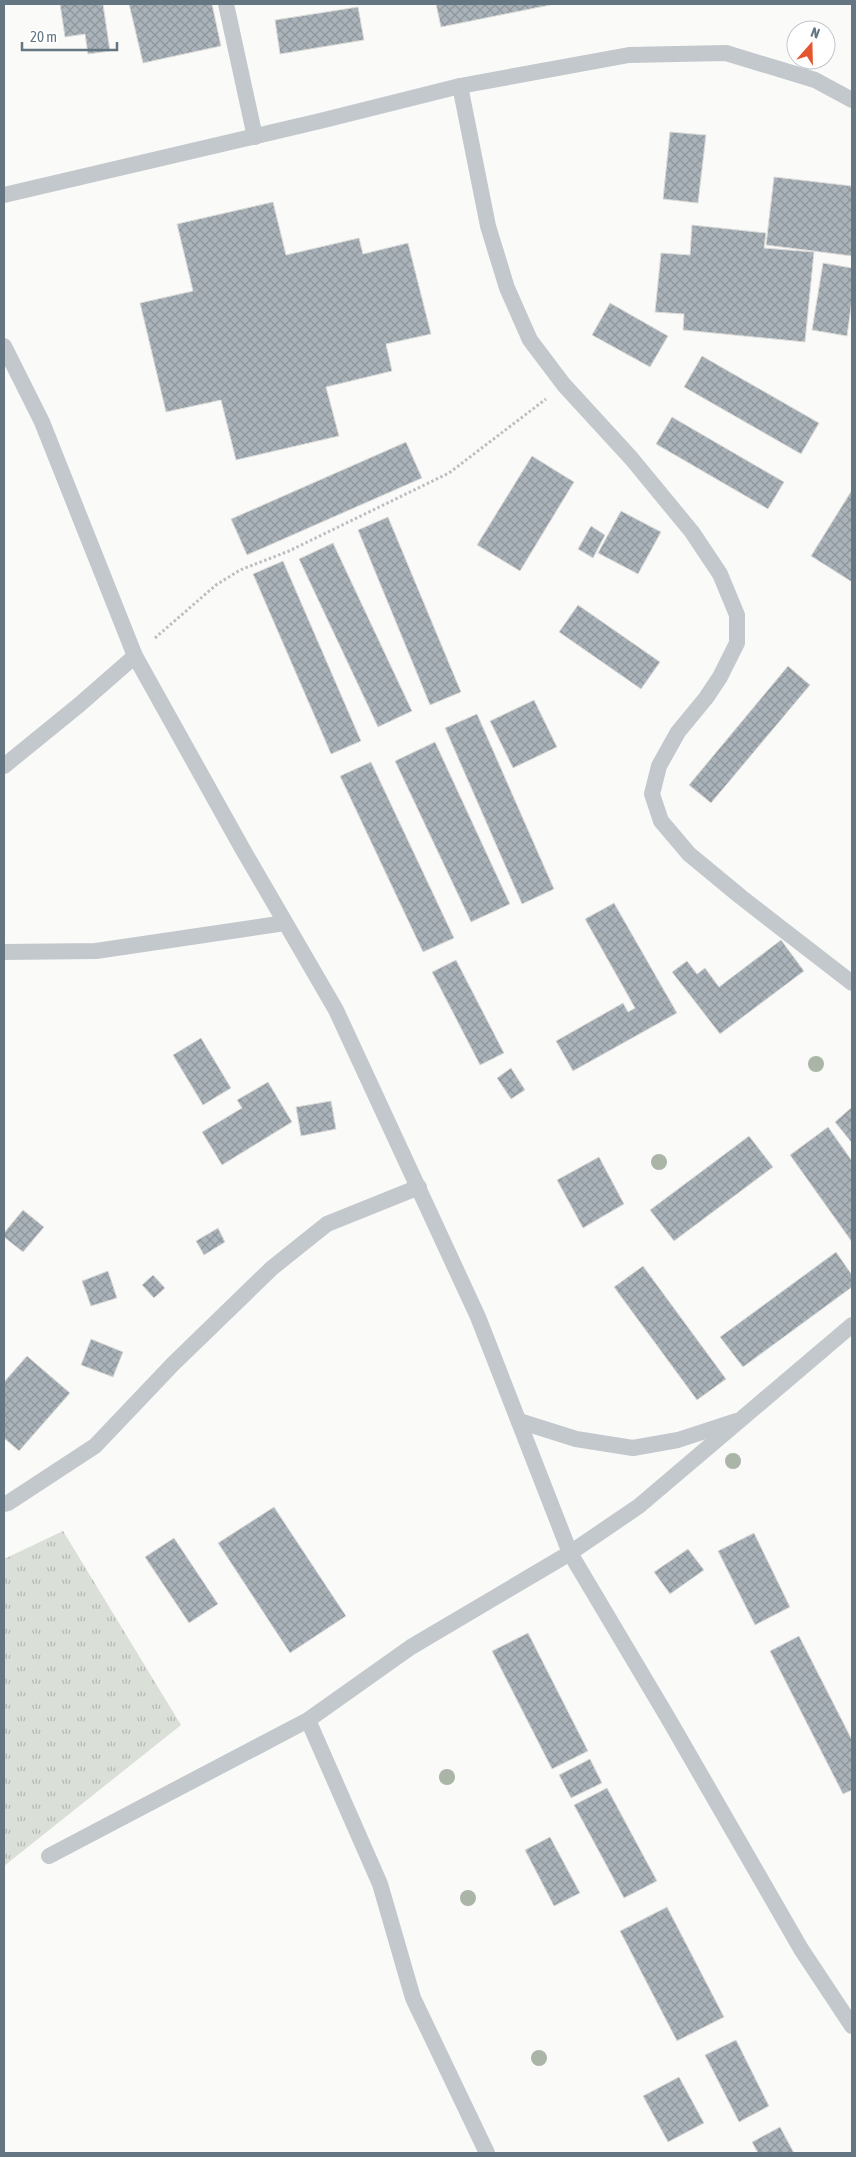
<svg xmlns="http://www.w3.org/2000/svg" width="856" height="2157" viewBox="0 0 856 2157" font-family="'Asap Condensed',sans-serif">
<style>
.park{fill:url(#park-tufts)}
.building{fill:url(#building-cross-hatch);stroke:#dcdcda}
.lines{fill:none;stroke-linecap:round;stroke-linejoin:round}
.path{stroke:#bbbfc2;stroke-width:3;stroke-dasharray:2.5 2.5;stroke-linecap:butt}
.service{stroke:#c3c8cc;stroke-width:16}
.tree{fill:#aab4a7}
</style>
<defs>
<pattern id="park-tufts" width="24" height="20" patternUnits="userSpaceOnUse" patternTransform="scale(1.25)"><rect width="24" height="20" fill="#dadfd7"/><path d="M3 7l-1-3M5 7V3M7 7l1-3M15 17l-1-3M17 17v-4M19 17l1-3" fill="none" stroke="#b4b9b4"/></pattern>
<pattern id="building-cross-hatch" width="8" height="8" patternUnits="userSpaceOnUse" patternTransform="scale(1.25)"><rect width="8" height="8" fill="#aab3b9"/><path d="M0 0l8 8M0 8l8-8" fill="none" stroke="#8e969c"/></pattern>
</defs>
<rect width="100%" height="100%" fill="#fafaf8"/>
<path class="park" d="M63,1531L181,1725L4,1866V1559Z"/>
<g class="building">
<path d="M60,4H103L110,51L88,54L85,34L65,37Z"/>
<path d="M129,4H212L221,46L143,63Z"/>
<path d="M436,4H555L441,27Z"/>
<path d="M358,7L364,40L280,54L275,20Z"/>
<path d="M670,132L706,135L698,203L663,199Z"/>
<path d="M774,177L852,186V256L766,245Z"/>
<path d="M273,202L286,255L359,238L363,254L408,243L431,334L386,344L392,371L326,387L339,436L236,460L221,400L166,412L140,303L193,291L177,224Z"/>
<path d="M692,225L766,233L764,248L814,252L805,342L683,330L684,314L655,312L661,253L690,255Z"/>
<path d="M823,263L852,268V300L847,336L812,330Z"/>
<path d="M610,303L668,336L650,367L592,335Z"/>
<path d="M702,356L819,423L801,454L684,387Z"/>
<path d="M672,417L784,482L768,509L656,444Z"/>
<path d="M406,442L422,478L247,555L231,519Z"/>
<path d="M532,456L574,482L520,571L477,545Z"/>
<path d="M852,490V582L811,556Z"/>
<path d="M621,511L661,532L638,574L598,553Z"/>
<path d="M388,517L461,692L430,705L358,530Z"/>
<path d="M591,526L605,535L593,558L578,549Z"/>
<path d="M333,543L412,711L378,727L299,559Z"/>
<path d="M283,561L361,741L331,754L253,574Z"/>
<path d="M578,605L660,662L641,689L559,632Z"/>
<path d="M788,666L810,685L711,803L689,785Z"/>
<path d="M534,700L557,747L513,768L490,721Z"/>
<path d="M477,714L554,889L522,904L445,728Z"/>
<path d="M435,742L510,904L471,922L395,761Z"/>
<path d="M371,762L454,938L423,952L340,776Z"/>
<path d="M614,903L677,1013L573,1071L556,1041L623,1003L628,1012L635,1008L585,919Z"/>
<path d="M781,940L804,971L720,1034L672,972L687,961L697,974L705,968L719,987Z"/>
<path d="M456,960L504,1053L480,1065L432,972Z"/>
<path d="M201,1038L231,1088L203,1105L173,1055Z"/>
<path d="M511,1068L525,1090L511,1099L497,1078Z"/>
<path d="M268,1082L292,1122L222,1165L202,1132L242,1108L237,1100Z"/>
<path d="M331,1101L336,1129L301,1136L296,1107Z"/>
<path d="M852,1107V1143L835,1122Z"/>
<path d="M828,1127L852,1161V1242L790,1155Z"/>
<path d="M749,1136L773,1167L674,1241L650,1210Z"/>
<path d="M599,1157L624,1204L583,1228L557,1180Z"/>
<path d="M23,1210L44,1227L23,1252L4,1237V1233Z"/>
<path d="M218,1228L225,1242L204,1255L196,1241Z"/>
<path d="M836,1252L852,1275V1287L743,1367L720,1337Z"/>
<path d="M643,1266L726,1379L697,1400L614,1287Z"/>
<path d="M108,1271L117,1298L91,1306L82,1281Z"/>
<path d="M153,1275L165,1288L154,1298L142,1285Z"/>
<path d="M91,1339L123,1352L113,1377L81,1365Z"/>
<path d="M27,1356L70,1393L19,1451L4,1438V1382Z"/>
<path d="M274,1507L346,1616L290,1653L218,1543Z"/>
<path d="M754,1533L790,1607L755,1625L718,1551Z"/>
<path d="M174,1538L218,1604L189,1623L145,1557Z"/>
<path d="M688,1549L704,1570L670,1594L654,1572Z"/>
<path d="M528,1633L588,1751L552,1769L492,1651Z"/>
<path d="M799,1636L852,1740V1790L843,1794L770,1651Z"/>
<path d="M590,1759L602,1783L571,1798L559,1775Z"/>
<path d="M607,1788L657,1881L624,1898L574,1805Z"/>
<path d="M550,1837L580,1893L554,1906L525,1850Z"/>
<path d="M667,1907L724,2017L677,2041L620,1931Z"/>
<path d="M736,2040L769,2106L739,2122L705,2055Z"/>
<path d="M679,2077L704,2123L668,2142L643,2096Z"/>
<path d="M780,2127L794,2153H758L752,2142Z"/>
</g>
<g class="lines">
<path class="path" d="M155,638L216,585L240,570L289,551L449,473L546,399"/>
<g class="service">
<path d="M226,4L255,137"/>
<path d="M460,86L488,226L507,288L530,340L564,385L631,458L692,532L720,574L737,615V643L720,677L706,698L678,732L659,766L652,794L661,821L689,854L741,897L852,983"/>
<path d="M4,195L320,121L460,86L629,55L726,53L815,80L852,100"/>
<path d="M4,346L42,422L135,656L242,848L336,1010L478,1317L570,1553L668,1718L801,1949L852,2026"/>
<path d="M4,766L79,705L135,656"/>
<path d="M4,952L96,951L285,923"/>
<path d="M519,1421L576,1439L633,1448L678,1440L736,1421"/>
<path d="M4,1504L8,1503L95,1446L173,1364L272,1268L327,1224L419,1187"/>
<path d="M308,1720L380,1884L413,1998L487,2153"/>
<path d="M49,1856L308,1720L411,1647L570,1553L639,1506L852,1325"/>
</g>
</g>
<g class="tree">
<circle cx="816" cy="1064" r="8"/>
<circle cx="659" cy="1162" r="8"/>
<circle cx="733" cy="1461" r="8"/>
<circle cx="447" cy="1777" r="8"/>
<circle cx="468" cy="1898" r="8"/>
<circle cx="539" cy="2058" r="8"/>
</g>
<rect width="856" height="2157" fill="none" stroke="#657683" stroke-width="10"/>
<g transform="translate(811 45) rotate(20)"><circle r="24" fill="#ffffff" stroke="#c1c8cd"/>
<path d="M0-4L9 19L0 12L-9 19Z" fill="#e4572e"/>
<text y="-8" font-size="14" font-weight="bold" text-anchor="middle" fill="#657683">N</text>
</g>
<path d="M22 42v8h95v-8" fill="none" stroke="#657683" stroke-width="2.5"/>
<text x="30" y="42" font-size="15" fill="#657683" stroke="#ffffff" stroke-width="4" paint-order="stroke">20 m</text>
</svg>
